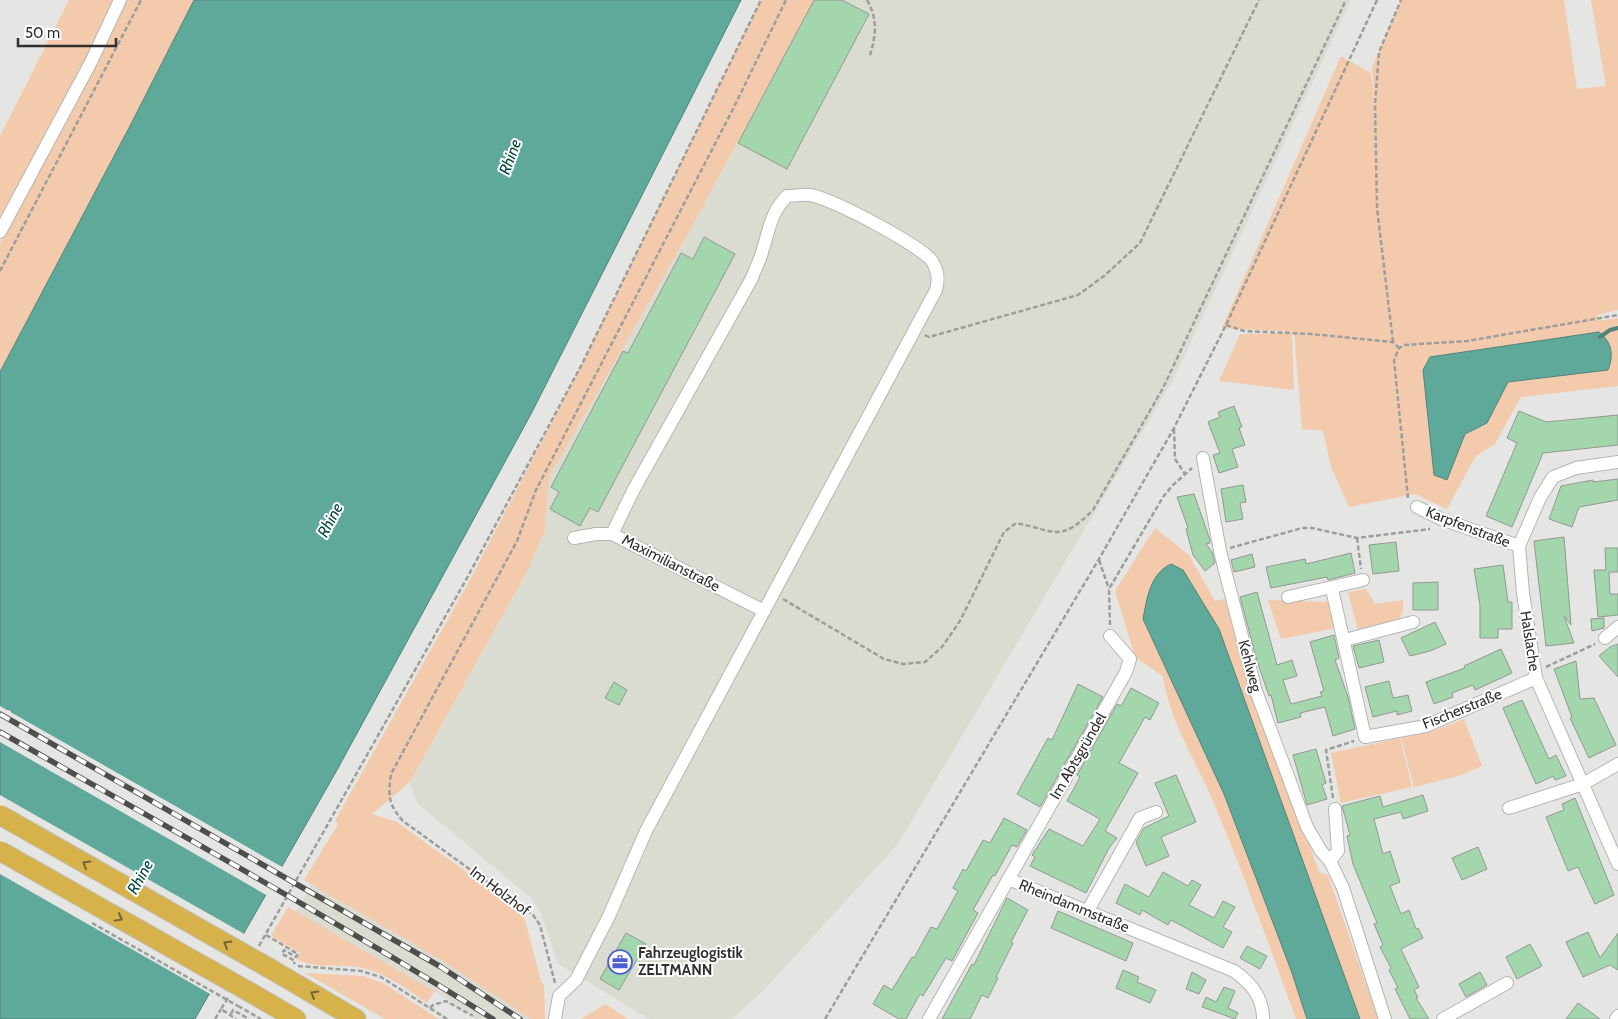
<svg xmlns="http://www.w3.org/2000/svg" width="1618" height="1019" viewBox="0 0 1618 1019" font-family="Cabin,sans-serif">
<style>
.built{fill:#dadcd2}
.green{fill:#f3caac}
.water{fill:#5fa99b;stroke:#51847a}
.pier{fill:#e5e6e3}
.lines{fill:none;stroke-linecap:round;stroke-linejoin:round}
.stream{stroke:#51847a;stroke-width:4}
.building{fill:#a3d6ad;stroke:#949794}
.minor-casing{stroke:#b5b6b2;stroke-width:14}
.highway-casing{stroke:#c1c1c0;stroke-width:21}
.path{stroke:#9d9e9c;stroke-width:2.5;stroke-dasharray:5 2.5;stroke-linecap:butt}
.minor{stroke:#fff;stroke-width:12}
.highway{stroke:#d7b14a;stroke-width:19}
.rail-casing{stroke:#4e4e4d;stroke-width:5.5}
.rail{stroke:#fff;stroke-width:4;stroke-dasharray:11;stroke-linecap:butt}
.highway-bridge-casing{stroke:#c1c1c0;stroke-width:21;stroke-linecap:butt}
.path-bridge{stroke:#9d9e9c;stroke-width:2.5;stroke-dasharray:5 2.5;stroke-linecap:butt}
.highway-bridge{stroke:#d7b14a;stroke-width:19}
.oneway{stroke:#726339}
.labels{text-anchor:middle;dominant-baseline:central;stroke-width:4;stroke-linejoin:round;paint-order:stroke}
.street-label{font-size:15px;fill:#2f2f2e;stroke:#fff}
.poi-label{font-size:15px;font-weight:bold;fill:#2f2f2e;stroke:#fff;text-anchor:start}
.water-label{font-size:16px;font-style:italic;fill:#02483f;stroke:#fff}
</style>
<rect width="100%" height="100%" fill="#e5e6e3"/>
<g class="built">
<path d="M814,0H1351L1173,380L898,844L764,990L732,1019H649L558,964L540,911L531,898L417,803L410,782L528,570L545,530L549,477L687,236Z"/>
<path d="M312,884L443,961L531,1019H474L471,1013L296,912Z"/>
</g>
<g class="green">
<path d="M69,0H116L0,223V136Z"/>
<path d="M127,0H194L131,124L0,372V243L95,66Z"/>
<path d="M761,0H814L687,236L549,477L545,530L528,570L410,782L372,814L397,822L523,913L541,981L544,985L545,1019H531L443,961L304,880L338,824L335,821L471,578L582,364Z"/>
<path d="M1401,0H1564L1577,89L1606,86L1591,0H1618V310L1597,315L1599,321L1618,318V386L1521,397L1495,444L1475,457L1447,509L1415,494L1349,507L1331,467L1323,431L1302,429L1294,332L1222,328L1341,56L1371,73L1376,118L1372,68Z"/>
<path d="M1292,333L1294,390L1219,381L1240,334Z"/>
<path d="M1155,528L1189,555L1215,601L1225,599L1252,699L1320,873L1328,875L1378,1019H1296C1269,945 1243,871 1212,799C1196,761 1168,718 1163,676L1135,657L1115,591Z"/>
<path d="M1366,589L1375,604L1403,600V611L1399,621L1358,631L1348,592Z"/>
<path d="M1268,600L1328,602L1337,628L1281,639Z"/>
<path d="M1464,719L1482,766L1462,775L1414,787L1401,738L1434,731Z"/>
<path d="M1400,738L1412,787L1341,803L1331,753Z"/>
<path d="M288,907L434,991L427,1003C405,988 385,972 358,967C337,964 315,969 296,959L300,953L271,936Z"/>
<path d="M305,973L363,976L383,983L439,1019H385Z"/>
<path d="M605,1004L628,1019H581Z"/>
</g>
<g class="water">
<path d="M194,0H741L531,414L337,770L195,1019H0V736L12,714L11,710L7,709L0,717V372L131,124Z"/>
<path d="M1599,332C1612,342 1614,355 1608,370L1508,382L1487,423L1465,434L1447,480L1434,475L1423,370L1430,357Z"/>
<path d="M1171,564L1183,570L1219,629L1360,1019H1307L1291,970L1224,794L1143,619C1147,598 1150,574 1171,564Z"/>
</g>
<g class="pier">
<path d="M0,706L284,868L268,896L0,742V732L10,714L6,712L0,720Z"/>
<path d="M0,795L246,935L212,995L0,874Z"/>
</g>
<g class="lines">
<path class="stream" d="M1600,337L1610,330L1618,328"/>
</g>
<g class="building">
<path d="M814,0H842L869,14L787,169L738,143Z"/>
<path d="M704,237L735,254L598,512L590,508L580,526L550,509L559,492L551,487L623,351L628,353L681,253L693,259Z"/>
<path d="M1234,406L1242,427L1239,428L1245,445L1232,449L1238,467L1219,473L1213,455L1220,453L1208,422L1220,417L1218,412Z"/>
<path d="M1519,411L1546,422L1618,415V445L1543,453L1512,527L1486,516L1517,443L1507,438Z"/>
<path d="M1618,479V500L1579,507L1572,527L1549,519L1561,486L1593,480V482Z"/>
<path d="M1243,485L1246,502L1240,503L1243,519L1226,522L1221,489Z"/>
<path d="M1194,494L1210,540V543L1206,544L1212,552L1215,563L1205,571L1193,555L1186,529L1188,528L1177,497Z"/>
<path d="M1564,537L1571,625L1564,616L1574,643L1546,646L1534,541Z"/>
<path d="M1396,542L1399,571L1373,574L1369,545Z"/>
<path d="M1605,548H1618V572H1609L1610,594H1618V615L1598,617L1594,570H1606Z"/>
<path d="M1351,553L1355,573L1328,580L1327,577L1271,588L1266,567L1305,559L1306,564Z"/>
<path d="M1252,554L1255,567L1234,572L1231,560Z"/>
<path d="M1503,565L1508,602H1512V629H1498V638H1480V605L1474,569Z"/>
<path d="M1438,582V610H1413V583Z"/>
<path d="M1257,592L1277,665L1292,660L1297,676L1283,680L1291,704L1322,696L1320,692L1324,691L1310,642L1334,635L1339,658L1335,660L1348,697L1355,729L1333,736L1325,707L1300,713L1301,717L1278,723L1271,695L1269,696L1257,661L1240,597Z"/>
<path d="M1604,618V628L1592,631L1591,619Z"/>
<path d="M1435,622L1446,644L1430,651L1410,656L1401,638Z"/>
<path d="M1379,640L1384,662L1359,668L1353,646Z"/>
<path d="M1618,644V677L1599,656L1610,647Z"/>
<path d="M1501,649L1512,673L1475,690L1473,685L1452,693L1453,697L1434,704L1426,682L1465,668L1464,666Z"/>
<path d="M1576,661L1580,699L1594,698L1616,745L1589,758L1570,718L1572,717L1554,669Z"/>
<path d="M1389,681L1393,698L1408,695L1412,711L1397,715V711L1373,717L1365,687Z"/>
<path d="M614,682L627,690L619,705L605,698Z"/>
<path d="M1078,684L1103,697L1040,807L1017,794L1048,738L1052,740Z"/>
<path d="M1131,688L1159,703L1150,720L1145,717L1119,763L1138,773L1105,831L1117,838L1109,848L1086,893L1030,866L1035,857L1032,855L1049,829L1083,846L1100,819L1067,801L1080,777L1077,775L1117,704L1121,706Z"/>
<path d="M1522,700L1549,759L1556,755L1566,776L1555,780L1553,776L1536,784L1503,708Z"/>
<path d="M1316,749L1326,783L1322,785L1327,799L1307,805L1293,755Z"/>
<path d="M1176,775L1196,822L1161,837L1169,856L1146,866L1136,842L1144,828L1169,816L1155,783Z"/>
<path d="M1423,795L1428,811L1403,819L1401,812L1374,819L1383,854L1390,851L1400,882L1390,886L1401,914L1409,910L1416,929L1418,928L1423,938L1401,949L1419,987L1414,990L1418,997L1416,998L1429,1019H1410L1395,989L1398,988L1389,970L1391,968L1380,947L1383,945L1374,924L1377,923L1353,864L1347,836L1350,835L1342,806L1380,796L1383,807Z"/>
<path d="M1575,798L1614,895L1595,904L1578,867L1568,871L1546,817L1564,810L1562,804Z"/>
<path d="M1004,818L1027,830L1017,847L1012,845L995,876L993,875L973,910L978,913L952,961L946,958L923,996L920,994L906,1019H899L873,1004L884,985L892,990L912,957L914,958L931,927L937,929L958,891L953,888L963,869L966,871L983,840L990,843Z"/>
<path d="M1478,847L1487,869L1462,880L1452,858Z"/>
<path d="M1163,872L1188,886L1192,880L1201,885L1189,905L1214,918L1223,901L1235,907L1223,927L1232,932L1223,948L1171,920L1168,925L1142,910L1140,915L1116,903L1125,884L1149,897Z"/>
<path d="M1007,898L1028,910L1011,942L1013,943L996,977L998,978L988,998L982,995L970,1019H942L972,964L974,965Z"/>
<path d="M1058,911L1133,943L1126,961L1051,928Z"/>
<path d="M1588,932L1600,958L1618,933V970L1610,965L1583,977L1566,942Z"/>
<path d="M626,933L646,944L619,990L600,979Z"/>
<path d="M1530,944L1542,966L1517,979L1506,957Z"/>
<path d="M1247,946L1267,956L1260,969L1240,958Z"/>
<path d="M1123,970L1139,977L1137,982L1156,990L1150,1003L1116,988Z"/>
<path d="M1192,972L1206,980L1199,994L1186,989Z"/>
<path d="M1480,972L1487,985L1466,997L1459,984Z"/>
<path d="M1224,987L1235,991L1228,1008L1238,1013L1235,1019L1202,1007L1206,997L1216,1002Z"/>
<path d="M1578,1003L1600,1019H1566Z"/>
</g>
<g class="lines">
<g class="minor-casing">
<g id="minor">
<path d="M0,232L91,62L120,0"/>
<path d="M1203,458L1220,551L1256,691L1307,827L1321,851L1330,861L1343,888L1385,1019"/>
<path d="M1618,462L1576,468L1553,477L1540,498L1519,546L1523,593L1536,678L1618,864"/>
<path d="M1417,507L1441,519L1519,546"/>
<path d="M574,538L596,534H612L764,611"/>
<path d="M1332,589L1365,737L1426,726L1536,678"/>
<path d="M1288,597L1363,580"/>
<path d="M1605,638L1618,627"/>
<path d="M1345,640L1413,622"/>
<path d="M1509,808L1583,784L1618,764"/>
<path d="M1330,861L1338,851L1335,809"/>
<path d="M1008,879L1234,971C1251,983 1263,997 1263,1019"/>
<path d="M1087,912L1140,818L1156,812"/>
<path d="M555,1019L559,996L576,980L609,916L646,831L936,290C939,279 938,271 932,261C920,245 831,198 810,195C803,194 794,196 787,196C769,215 770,229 762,252C760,261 755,269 752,278L634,489L612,534"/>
<path d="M929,1019L1126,672L1130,659L1110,636"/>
<path d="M1443,1019L1507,983"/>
<path d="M1616,1019L1618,1016"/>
</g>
</g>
<g class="highway-casing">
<g id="highway">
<path d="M269,968L356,1019"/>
<path d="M253,994L296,1019"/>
</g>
</g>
<g class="path">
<path d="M867,0C878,19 876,36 870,55"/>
<path d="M0,271L141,0"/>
<path d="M1226,325L1244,331L1311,334L1393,342L1399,348"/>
<path d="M925,335L929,337L1078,295L1104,276L1140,243L1259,0"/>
<path d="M1393,342L1377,208L1375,105L1379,52L1401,0"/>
<path d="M1174,429L1175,459L1185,474"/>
<path d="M1408,498L1394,360L1399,348L1405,345L1467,341L1618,315"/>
<path d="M1357,538L1361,569"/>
<path d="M1230,548L1302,528H1312L1357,538L1430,529"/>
<path d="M1099,560L1109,589"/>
<path d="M783,599L884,659L903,664L925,662L942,647L960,621L1004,532L1016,523C1056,531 1060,543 1093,510L1163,388L1346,0"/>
<path d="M1110,625L1109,589L1163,497L1172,486L1192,468"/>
<path d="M1546,667L1595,644"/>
<path d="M1333,798L1326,750L1354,741"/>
<path d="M266,935L298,954L296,957L284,950L282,954L295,961L294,964"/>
<path d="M259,946L467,578L582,364L761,0"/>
<path d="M298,966L361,971L381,977L447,1019"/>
<path d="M555,983L540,925L533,915L403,821C388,804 388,796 391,774L517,541L536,490L734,107L786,0"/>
<path d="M228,998L221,1009L236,1019"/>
<path d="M238,1006L261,1019"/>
<path d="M430,1008L433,1005L446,1001L473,1016"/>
<path d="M231,1014L233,1010L249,1019"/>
<path d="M215,1019L221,1009"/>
<path d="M825,1019L1099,559L1174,428L1226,325L1377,0"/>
</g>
<use href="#minor" class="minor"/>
<use href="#highway" class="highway"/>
<g class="rail-casing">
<g id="rail">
<path d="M0,714L441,967L520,1019"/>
<path d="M0,732C165,826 332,918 493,1019"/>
</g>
</g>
<use href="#rail" class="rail"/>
<g class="highway-bridge-casing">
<g id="highway-bridge">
<path d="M0,815L269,968"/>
<path d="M0,851L253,994"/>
</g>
</g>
<path class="path-bridge" d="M92,923L238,1006"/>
<use href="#highway-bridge" class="highway-bridge"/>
</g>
<defs><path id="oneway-chevron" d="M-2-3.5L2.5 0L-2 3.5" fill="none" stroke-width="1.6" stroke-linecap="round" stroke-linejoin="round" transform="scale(1.25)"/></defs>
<g class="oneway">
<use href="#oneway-chevron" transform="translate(86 864) rotate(-150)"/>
<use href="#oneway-chevron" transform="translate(119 918) rotate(29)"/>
<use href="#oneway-chevron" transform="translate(227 944) rotate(-150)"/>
<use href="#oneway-chevron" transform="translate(314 994) rotate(-150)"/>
</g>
<defs>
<g id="office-ring" transform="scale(1.25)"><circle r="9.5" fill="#fff" stroke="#4b5fd3" stroke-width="1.5"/><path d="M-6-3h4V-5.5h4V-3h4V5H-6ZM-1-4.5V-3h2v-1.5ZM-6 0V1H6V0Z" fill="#4b5fd3"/></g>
</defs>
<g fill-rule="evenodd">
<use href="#office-ring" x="620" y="962"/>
</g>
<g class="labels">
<g class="street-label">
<text transform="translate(1468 527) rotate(21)">Karpfenstraße</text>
<text transform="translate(671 563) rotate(27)">Maximilianstraße</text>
<text transform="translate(1530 641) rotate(81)">Halslache</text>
<text transform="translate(1250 666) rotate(75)">Kehlweg</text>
<text transform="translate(1462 709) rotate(-22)">Fischerstraße</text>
<text transform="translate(1078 756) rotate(-60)">Im Abtsgründel</text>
<text transform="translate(500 891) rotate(37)">Im Holzhof</text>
<text transform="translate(1074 906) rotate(22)">Rheindammstraße</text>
</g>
<g class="poi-label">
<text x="638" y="953">Fahrzeuglogistik<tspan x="638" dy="17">ZELTMANN</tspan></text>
</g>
<g class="water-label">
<text transform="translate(510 157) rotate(-70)">Rhine</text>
<text transform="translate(330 520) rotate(-62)">Rhine</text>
<text transform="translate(140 877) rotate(-61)">Rhine</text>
</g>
</g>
<path d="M18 38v8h98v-8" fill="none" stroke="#2f2f2e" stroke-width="2.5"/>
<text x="25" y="38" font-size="15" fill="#2f2f2e" stroke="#ffffff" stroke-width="4" paint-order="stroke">50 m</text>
</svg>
